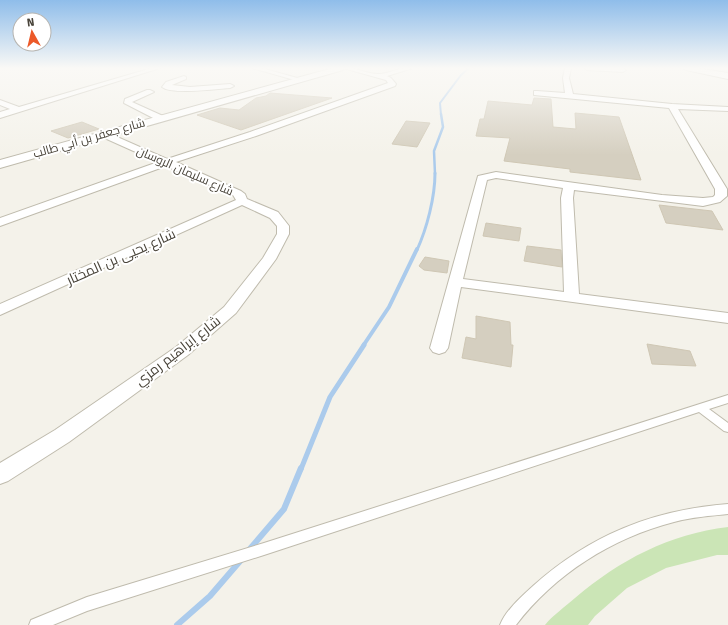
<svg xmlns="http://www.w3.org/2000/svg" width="728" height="625" viewBox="0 0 728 625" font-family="'Fira Sans',Cairo,sans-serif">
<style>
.green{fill:#cbe5b6}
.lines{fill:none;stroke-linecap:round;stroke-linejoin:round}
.stream-far5{stroke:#abcbec;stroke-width:2}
.stream-far4{stroke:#abcbec;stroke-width:2.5}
.stream-far3{stroke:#abcbec;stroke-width:3}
.stream-far2{stroke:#abcbec;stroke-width:4}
.stream-far1{stroke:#abcbec;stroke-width:5}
.stream{stroke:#abcbec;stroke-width:6}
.building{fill:#d5cfc0;stroke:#cfc7b4}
.service-casing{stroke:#bfbbad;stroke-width:2}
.minor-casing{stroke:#bfbbad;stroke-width:2}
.tertiary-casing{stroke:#bfbbad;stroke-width:2}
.service{fill:#fff;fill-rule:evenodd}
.minor{fill:#fff;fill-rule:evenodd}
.tertiary{fill:#fff;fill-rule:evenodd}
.labels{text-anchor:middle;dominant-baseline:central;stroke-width:4;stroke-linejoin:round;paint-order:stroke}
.far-street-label{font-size:12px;fill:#484339;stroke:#fff}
.street-label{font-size:14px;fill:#484339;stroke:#fff}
</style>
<rect width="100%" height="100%" fill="#f4f2ea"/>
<path class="green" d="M728,527V555H717L666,568L627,588L595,616L588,625H545C553,615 565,607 575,598C620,560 669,534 728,527Z"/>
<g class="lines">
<path class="stream-far5" d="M441,115L440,103L461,75L469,68"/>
<path class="stream-far4" d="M435,174L434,151L443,127L441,114"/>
<path class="stream-far3" d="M417,250C427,228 435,197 435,173"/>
<path class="stream-far2" d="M363,346L389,307L417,249"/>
<path class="stream-far1" d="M301,469L330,397L364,345"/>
<g class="stream">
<path d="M249,550L284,509L301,468"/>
<path d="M177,625L210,596L241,560"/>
</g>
</g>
<g class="building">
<path d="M270,93L332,98L241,130L197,115L220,108L239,110L256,98L266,96Z"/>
<path d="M534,98L551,99L553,127L576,129L575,113L619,117L641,180L570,172V169L504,161L510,138L476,136L480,119H484L488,101L532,105Z"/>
<path d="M406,121L430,123L417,147L392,144Z"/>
<path d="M82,122L99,129L68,138L51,131Z"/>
<path d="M659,205L712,211L723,230L666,223Z"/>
<path d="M486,223L521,228L519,241L483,236Z"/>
<path d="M527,246L561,250L562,267L524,261Z"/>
<path d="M425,257L449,261L447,273L424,270L419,266Z"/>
<path d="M476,316L510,322L511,345H513L511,367L462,358L466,337L476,339Z"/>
<path d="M647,344L690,351L696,366L652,364Z"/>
</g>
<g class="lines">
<g class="service-casing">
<g id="service">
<path d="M728,395V403L709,409L728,423V432L724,431L699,412L264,555L87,611L53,625H29L31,620L87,597L264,543Z"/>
<path d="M728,504V514C710,516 692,517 674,522C612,538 555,574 516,625H500C506,610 521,597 533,586C590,535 652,510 728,504Z"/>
</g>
</g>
<g class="minor-casing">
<g id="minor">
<path d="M152,68H160L0,118V112L10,109L0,105V100L19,107Z"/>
<path d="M252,68H261L301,79L298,81Z"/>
<path d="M343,68C355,66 367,75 380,74C391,73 402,66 413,68L387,76L391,78L396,84L395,86L256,136L176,162L241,191L245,194L247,199L278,212L289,226V234L276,259L236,313L188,355L69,442L8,481L0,484V463L55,430L176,347L224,307L263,258L277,234V226L270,218L242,205L0,315V304L236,200L233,195L166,166L0,226V218L158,162L100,136L98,134L100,132H106L167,159L250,132L388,83L386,80Z"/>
<path d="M565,68H571L569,78L573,94L672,104L728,107V111L678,109L727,189V196L720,202L703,206L574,190L573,198L579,294L728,313V323L461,287L448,348L445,352L439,354L433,352L430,348L478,176L496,172L662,195L703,198L713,197L715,195V189L669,108L534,95V91H537L565,93L563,78ZM496,178L563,188L561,198L564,292L463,279L487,180Z"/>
<path d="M584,68C592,67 620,65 626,70L623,72L587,70Z"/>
<path d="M184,76L186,77V79L172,85L190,87L230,84L234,86L230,88C216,89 172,95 162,87L166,82Z"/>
<path d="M147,90H150L154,92L132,102L163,116L164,118L163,120H157L124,103L125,99Z"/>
</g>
</g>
<g class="tertiary-casing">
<g id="tertiary">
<path d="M333,68H344L343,70L0,168V160Z"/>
<path d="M682,68H696L728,73V79L686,70Z"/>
</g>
</g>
<use href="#service" class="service"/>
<use href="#minor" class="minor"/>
<use href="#tertiary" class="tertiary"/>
</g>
<linearGradient id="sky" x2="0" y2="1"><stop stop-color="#8fbdea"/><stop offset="0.44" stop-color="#faf9f6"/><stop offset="1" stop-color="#faf9f6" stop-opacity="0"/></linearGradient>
<rect width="728" height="155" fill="url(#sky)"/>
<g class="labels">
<g class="far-street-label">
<text transform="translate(89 138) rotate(-16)">شارع جعفر بن أبي طالب</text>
<text transform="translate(185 171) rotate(24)">شارع سليمان الروسان</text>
</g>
<g class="street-label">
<text transform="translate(121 257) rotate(-24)">شارع يحيى بن المختار</text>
<text transform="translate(178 351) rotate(-38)">شارع إبراهيم رمزي</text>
</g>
</g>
<g transform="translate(32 32) rotate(352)"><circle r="19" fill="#ffffff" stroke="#b6b4b0"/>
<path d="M0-3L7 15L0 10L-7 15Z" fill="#ec5929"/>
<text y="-6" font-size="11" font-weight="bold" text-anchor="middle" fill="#484339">N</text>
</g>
</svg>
